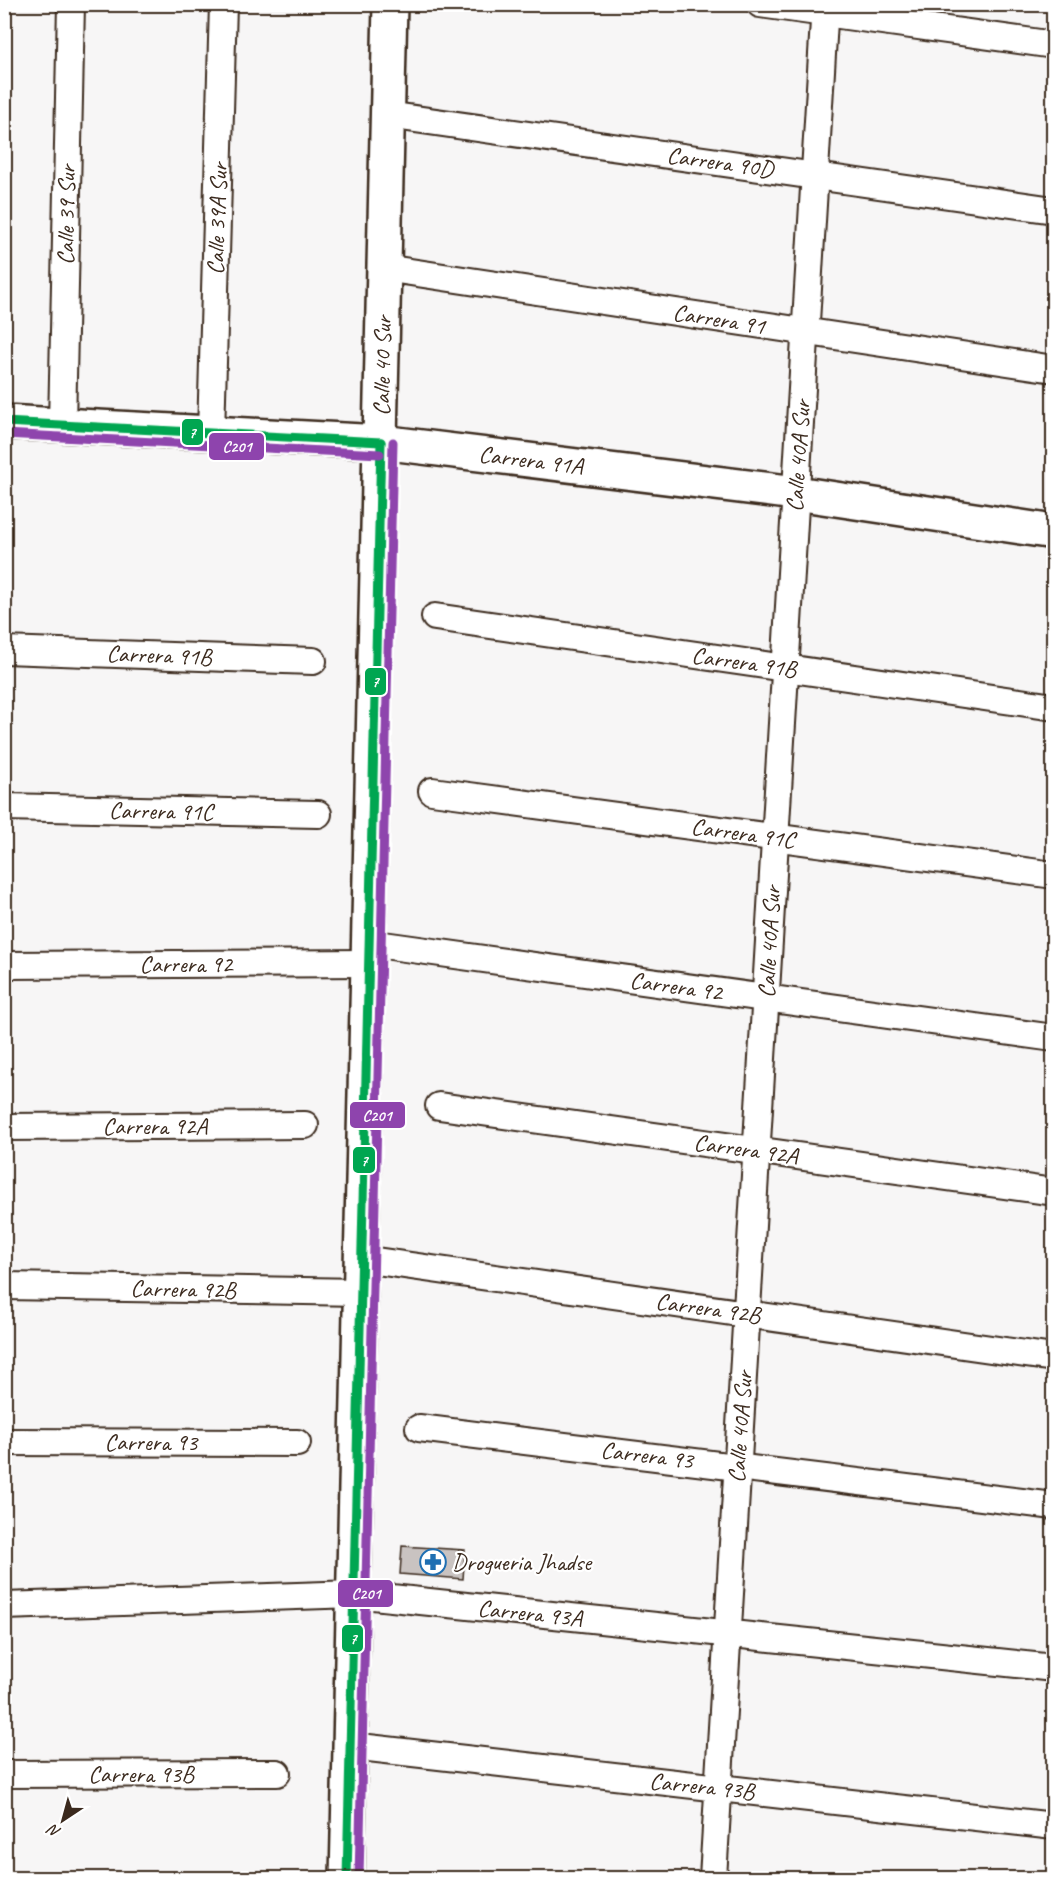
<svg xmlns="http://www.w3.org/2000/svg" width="1058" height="1883" viewBox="0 0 1058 1883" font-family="Caveat,sans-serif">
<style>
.building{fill:#c9c3c1;stroke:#3b2a1e;stroke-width:1.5}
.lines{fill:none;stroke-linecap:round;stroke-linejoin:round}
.street-casing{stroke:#3b2a1e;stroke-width:30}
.secondary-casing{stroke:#3b2a1e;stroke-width:38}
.street{stroke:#fff;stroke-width:26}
.secondary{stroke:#fff;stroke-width:33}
.bus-1-casing{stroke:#fff;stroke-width:14}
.bus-2-casing{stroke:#fff;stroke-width:14}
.bus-1{stroke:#00a651;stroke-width:9}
.bus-2{stroke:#8e44ad;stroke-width:9}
.labels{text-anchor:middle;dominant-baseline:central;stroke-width:4.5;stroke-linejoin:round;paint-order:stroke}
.street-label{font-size:24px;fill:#3b2a1e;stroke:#fff}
.poi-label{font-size:24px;fill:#3b2a1e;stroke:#fff;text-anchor:start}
.line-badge{stroke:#fff;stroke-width:2}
.badge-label{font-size:16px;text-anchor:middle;font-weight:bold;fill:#fff}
</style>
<rect width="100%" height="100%" fill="#f7f6f6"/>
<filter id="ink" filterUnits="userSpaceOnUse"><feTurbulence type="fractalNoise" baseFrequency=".0167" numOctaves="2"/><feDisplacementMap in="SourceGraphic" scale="12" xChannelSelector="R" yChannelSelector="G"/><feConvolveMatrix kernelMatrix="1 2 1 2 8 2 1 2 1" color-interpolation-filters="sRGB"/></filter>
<g filter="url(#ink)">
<path class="building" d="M402,1546L465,1550L463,1579L400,1574Z"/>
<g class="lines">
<g class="street-casing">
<g id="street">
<path d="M760,4L1054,45"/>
<path d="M387,115L1054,210"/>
<path d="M384,268L1054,369"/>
<path d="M62,425L71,4"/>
<path d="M211,434L223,4"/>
<path d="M435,617L1054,707"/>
<path d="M4,650L313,661"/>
<path d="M432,791L1054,875"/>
<path d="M4,807L318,814"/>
<path d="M369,943L1054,1038"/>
<path d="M4,965L368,963"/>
<path d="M439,1106L1054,1192"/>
<path d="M4,1127L305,1125"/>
<path d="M362,1259L1054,1358"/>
<path d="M4,1286L361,1292"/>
<path d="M419,1428L1054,1506"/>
<path d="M4,1442L297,1443"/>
<path d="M4,1606L354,1594L1054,1668"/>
<path d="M351,1746L1054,1826"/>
<path d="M4,1774L277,1773"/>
<path d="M713,1878L825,4"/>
</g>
</g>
<g class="secondary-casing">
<g id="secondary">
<path d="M4,422L381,442L796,493L1054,532"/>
<path d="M347,1878L390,4"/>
</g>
</g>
<use href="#street" class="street"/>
<use href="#secondary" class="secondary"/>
<g class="bus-1-casing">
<g id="bus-1">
<path d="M4,422L381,442"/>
<path d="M347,1878L381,442"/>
</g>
</g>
<g class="bus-2-casing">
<g id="bus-2">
<path d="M4,434L380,454"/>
<path d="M359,1878L393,442"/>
</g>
</g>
<use href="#bus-1" class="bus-1"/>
<use href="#bus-2" class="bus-2"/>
</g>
</g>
<defs>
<g id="pharmacy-ring" transform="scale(1.35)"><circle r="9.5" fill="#fff" stroke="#1f6fb2" stroke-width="1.5"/><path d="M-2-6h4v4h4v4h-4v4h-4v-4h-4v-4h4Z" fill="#1f6fb2"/></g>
</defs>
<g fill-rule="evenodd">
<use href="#pharmacy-ring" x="433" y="1562"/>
</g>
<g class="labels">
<g class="street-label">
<text transform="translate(720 162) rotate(8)">Carrera 90D</text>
<text transform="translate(66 215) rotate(-89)">Calle 39 Sur</text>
<text transform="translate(217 219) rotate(-88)">Calle 39A Sur</text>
<text transform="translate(719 319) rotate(9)">Carrera 91</text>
<text transform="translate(382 366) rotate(-89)">Calle 40 Sur</text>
<text transform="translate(798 456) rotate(-86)">Calle 40A Sur</text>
<text transform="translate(531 460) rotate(7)">Carrera 91A</text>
<text transform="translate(159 655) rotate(2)">Carrera 91B</text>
<text transform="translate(744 662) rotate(8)">Carrera 91B</text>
<text transform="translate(161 811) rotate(1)">Carrera 91C</text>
<text transform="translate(743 833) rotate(8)">Carrera 91C</text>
<text transform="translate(769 942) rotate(-87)">Calle 40A Sur</text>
<text x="186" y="964">Carrera 92</text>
<text transform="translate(676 986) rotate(8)">Carrera 92</text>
<text x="155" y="1126">Carrera 92A</text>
<text transform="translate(746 1149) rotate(8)">Carrera 92A</text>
<text transform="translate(183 1289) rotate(1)">Carrera 92B</text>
<text transform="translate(708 1308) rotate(8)">Carrera 92B</text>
<text transform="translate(740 1427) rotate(-86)">Calle 40A Sur</text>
<text x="151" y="1442">Carrera 93</text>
<text transform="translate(647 1455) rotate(7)">Carrera 93</text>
<text transform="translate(530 1613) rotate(6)">Carrera 93A</text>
<text x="141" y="1774">Carrera 93B</text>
<text transform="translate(702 1786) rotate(6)">Carrera 93B</text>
</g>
<g class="poi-label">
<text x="452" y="1562">Drogueria Jhadse</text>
</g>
</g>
<g class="line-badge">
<rect x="181" y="418" width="23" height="28" rx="6" fill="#00a651"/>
<rect x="208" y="432" width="57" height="29" rx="6" fill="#8e44ad"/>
<rect x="364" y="667" width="23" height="29" rx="6" fill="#00a651"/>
<rect x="349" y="1101" width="57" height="28" rx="6" fill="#8e44ad"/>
<rect x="352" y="1146" width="24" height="28" rx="6" fill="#00a651"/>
<rect x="337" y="1579" width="57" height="29" rx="6" fill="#8e44ad"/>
<rect x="341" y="1624" width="23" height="29" rx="6" fill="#00a651"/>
</g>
<g class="badge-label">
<text x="192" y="438">7</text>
<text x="237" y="452">C201</text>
<text x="375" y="687">7</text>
<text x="377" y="1121">C201</text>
<text x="364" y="1166">7</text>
<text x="366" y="1599">C201</text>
<text x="353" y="1644">7</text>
</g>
<rect width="1058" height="1883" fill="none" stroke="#fff" stroke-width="24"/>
<rect x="12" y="12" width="1034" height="1859" fill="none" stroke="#3b2a1e" stroke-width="2" filter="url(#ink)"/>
<g transform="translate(63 1820) rotate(216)" stroke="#ffffff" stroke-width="4.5" paint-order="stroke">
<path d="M0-4.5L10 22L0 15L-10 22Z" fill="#3b2a1e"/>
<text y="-9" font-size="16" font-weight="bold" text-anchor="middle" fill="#3b2a1e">N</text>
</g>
</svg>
